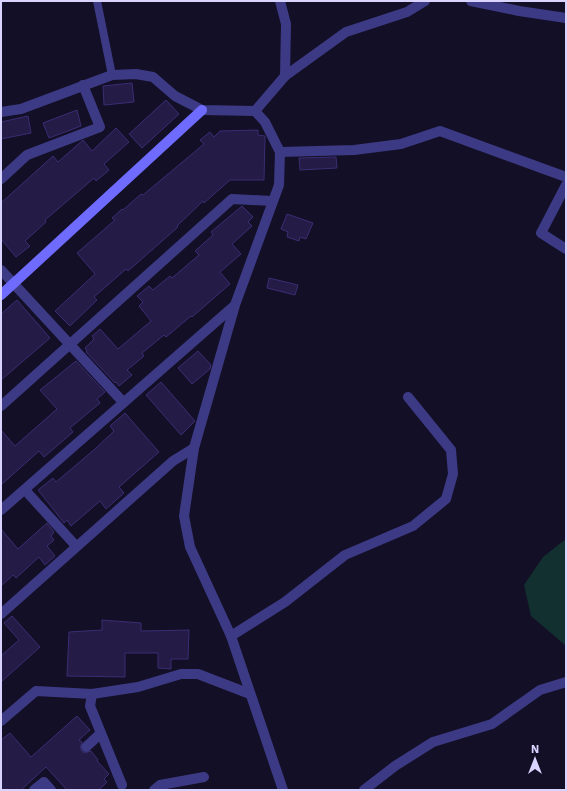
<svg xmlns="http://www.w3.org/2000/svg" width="567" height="791" viewBox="0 0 567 791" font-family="'Work Sans',sans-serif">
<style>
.green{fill:#12302f}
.building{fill:#241b47;stroke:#3b2d73}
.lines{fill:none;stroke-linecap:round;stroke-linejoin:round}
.lane{stroke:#3d3a85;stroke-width:8}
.street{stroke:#3d3a85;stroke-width:10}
.secondary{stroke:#6f6bff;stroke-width:10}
</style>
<rect width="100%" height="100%" fill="#130f26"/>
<path class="green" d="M566,539V645H565L531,616L524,585L543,557Z"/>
<g class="building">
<path d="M132,83L134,102L104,105L103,86Z"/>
<path d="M166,100L179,114L142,148L129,134Z"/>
<path d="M77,110L81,126L49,138L43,123Z"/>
<path d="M28,116L31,133L1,139V122Z"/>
<path d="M116,128L129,142L104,164L109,170L96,181L94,178L45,220L46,222L25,241L30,246L16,257L1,239V203L53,156L58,162L83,140L92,151Z"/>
<path d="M258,130V135L265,136L264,180H230L204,203L203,201L177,226L178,227L128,271L126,269L94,297L97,300L70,326L55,311L95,274L77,253L115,220L112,218L122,209L123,210L141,194L143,195L204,144L200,140L210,132L214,137L220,131Z"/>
<path d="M336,157L337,168L300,170L299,158Z"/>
<path d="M242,206L253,217L248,222L252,226L232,244L241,254L220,272L230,284L192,317L191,316L166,337L164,335L142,353L144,356L127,370L132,375L119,386L116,382L115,383L86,352L87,351L85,348L94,339L92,336L100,329L118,349L151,321L139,306L143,302L137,296L149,286L153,290L170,276L172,278L199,255L195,251L213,235L211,232Z"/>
<path d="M287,214L313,223L306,239L300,237L299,241L287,237L288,232L281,229Z"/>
<path d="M269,278L298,285L295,295L267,288Z"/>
<path d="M17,300L50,338L1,380V314Z"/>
<path d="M198,351L211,365L210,369L192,384L178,368Z"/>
<path d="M76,361L105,392L97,399L100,403L70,428L73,432L44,457L39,451L1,485V430L15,446L57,409L40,390Z"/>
<path d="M161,382L195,421L181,435L146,395Z"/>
<path d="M125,413L159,452L119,487L124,493L106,509L100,501L71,526L67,520L64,523L38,490L53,478L56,482L95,449L114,431L110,426Z"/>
<path d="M47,523L54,532L51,536L54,540L47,546L55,556L45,565L39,557L16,578L13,575L1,586V529L18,549Z"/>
<path d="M12,616L40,647L1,682V656L19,640L4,623Z"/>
<path d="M102,620L141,623V631L189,630L188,659H171V669L158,668V653H125V677L67,676L69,632L102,630Z"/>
<path d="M77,716L90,730L79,740L82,742L80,749L84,753L91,751L98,760L97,761L109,774L104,779L107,782L99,790H67L46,767L21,790H1V740L10,733L31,757Z"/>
</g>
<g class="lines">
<path class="lane" d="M97,1L112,75"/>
<g class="street">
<path d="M280,1L286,24L285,76"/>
<path d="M471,1L519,11L566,18"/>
<path d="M255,111L285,76L346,32L407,12L425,1"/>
<path d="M1,112L21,109L112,75L136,74L153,77L175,96L202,110L255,111L265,122L280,152L279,185L235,305L194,448L184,516L190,547L231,636L283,790"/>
<path d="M280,152L354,150L401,144L440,131L566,177"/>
<path d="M1,179L27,155L100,127L83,85"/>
<path d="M566,185L541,233L566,249"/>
<path d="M1,270L123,402"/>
<path d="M1,406L232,199L272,201"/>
<path d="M25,490L76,546"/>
<path d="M1,510L234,306"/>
<path d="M1,614L173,461L194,448"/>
<path d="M231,636L285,602L345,555L413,526L446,499L453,474L451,450L408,397"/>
<path d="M92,694L90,706L122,785"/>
<path d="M1,721L36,691L92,694L138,687L181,674H198L250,694"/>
<path d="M86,747L100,734"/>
<path d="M34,790L44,782L51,790"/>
<path d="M154,790L160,785L204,777"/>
<path d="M364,790L395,766L433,742L492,724L540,690L566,682"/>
</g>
<path class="secondary" d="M1,295L202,110"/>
</g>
<rect width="567" height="791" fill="none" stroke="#d9d4ff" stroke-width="4"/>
<g transform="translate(535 759)" stroke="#130f26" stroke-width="3" paint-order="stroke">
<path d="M0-3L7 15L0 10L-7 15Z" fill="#d9d4ff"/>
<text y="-6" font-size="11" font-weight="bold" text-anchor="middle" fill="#d9d4ff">N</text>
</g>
</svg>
